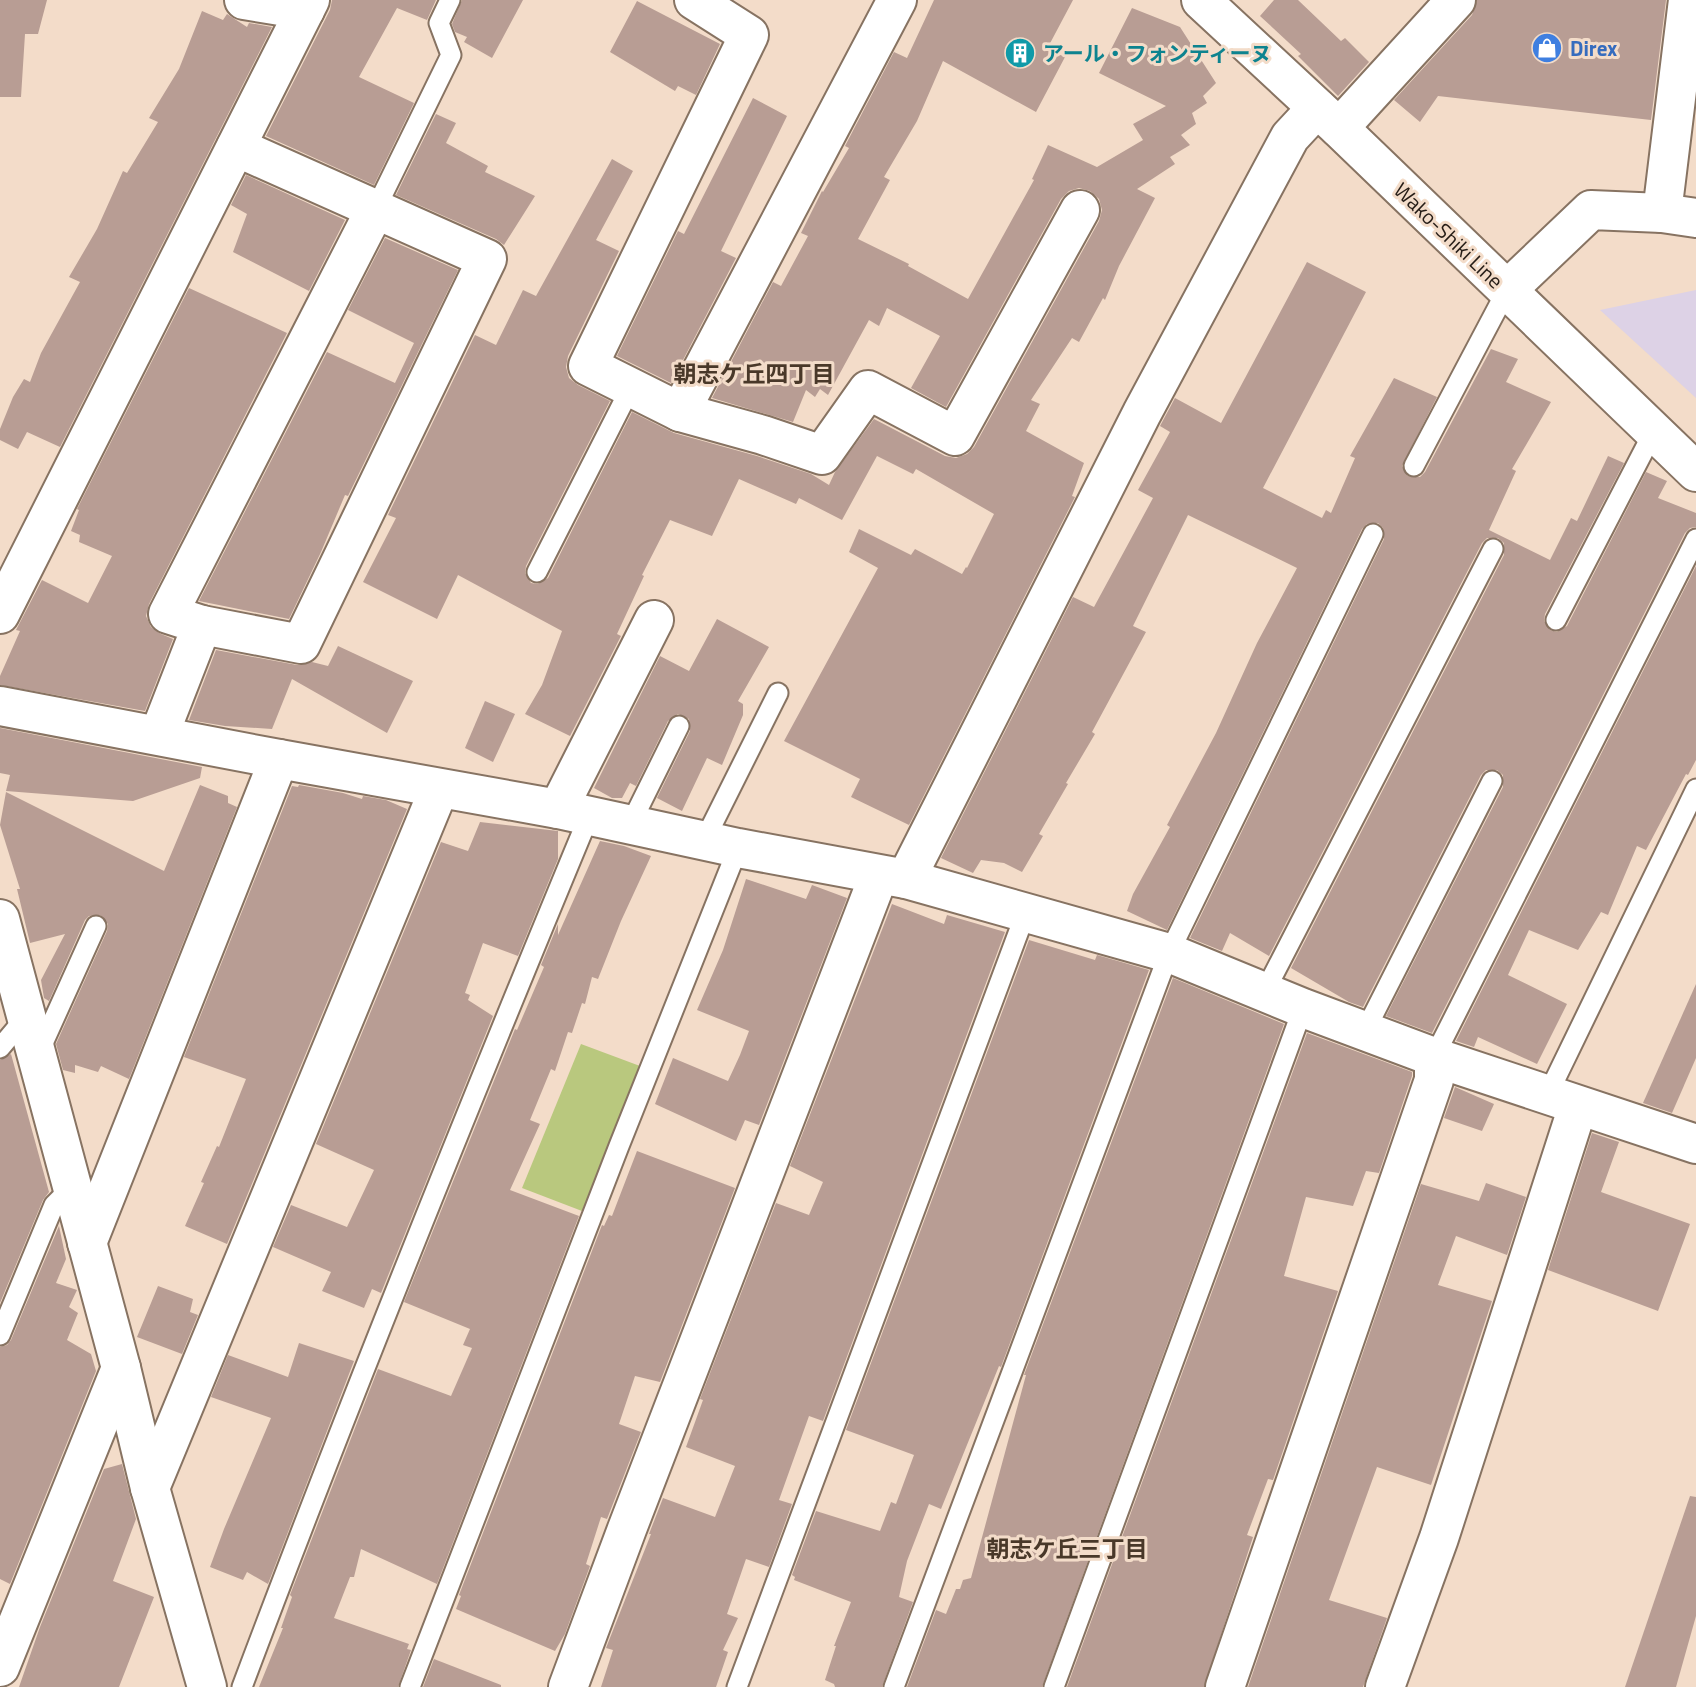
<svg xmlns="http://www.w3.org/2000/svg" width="1696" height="1687" viewBox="0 0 1696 1687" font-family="'Titillium Web','Noto Sans JP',sans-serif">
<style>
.commercial{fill:#ddd2e6}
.green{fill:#b9c87e}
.building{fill:#b89d94}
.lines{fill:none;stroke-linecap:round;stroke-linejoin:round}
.lane-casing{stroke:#877362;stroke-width:23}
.street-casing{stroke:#877362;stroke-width:42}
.secondary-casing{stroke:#877362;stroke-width:42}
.lane{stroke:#fff;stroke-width:19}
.street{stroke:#fff;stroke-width:38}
.secondary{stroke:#fff;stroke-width:38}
.labels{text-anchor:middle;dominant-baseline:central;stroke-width:6;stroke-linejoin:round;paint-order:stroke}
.shop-label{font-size:21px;font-weight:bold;fill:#366cbe;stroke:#f3dcc9;text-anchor:start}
.culture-label{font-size:21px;font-weight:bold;fill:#0d838f;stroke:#f3dcc9;text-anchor:start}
.street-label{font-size:21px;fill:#261d17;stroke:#f3dcc9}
.neighbourhood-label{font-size:23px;font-weight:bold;fill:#493829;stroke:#f3dcc9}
</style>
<rect width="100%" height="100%" fill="#f3dcc9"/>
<path class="commercial" d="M1696,290V398L1600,310Z"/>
<path class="green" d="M581,1044L640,1066L582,1211L522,1188Z"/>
<g class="building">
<path d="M0,0H47L38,34H25L21,97H0Z"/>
<path d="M332,0H436L427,20L397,8L359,77L414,103L374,185L266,136L330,10Z"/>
<path d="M462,0H523L492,58L464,42L467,37L455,32L452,24Z"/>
<path d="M934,0H1073L1047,49L1065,57L1036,112L943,61L917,121L884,177L890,180L858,239L909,264L908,266L968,299L1034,180L1032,179L1048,145L1097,167L1143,140L1133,124L1166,106L1099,73L1132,8L1180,27L1216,83L1203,96L1207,103L1192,113L1196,124L1181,135L1190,145L1170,157L1175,164L1137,189L1155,198L1119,266L1105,300L1103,298L1079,342L1072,338L1031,400L1040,404L1026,431L1084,463L1072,496L1075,497L909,825L851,797L860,779L784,741L878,568L849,552L859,529L911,555L915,549L962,574L966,567L967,568L994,514L916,469L913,474L877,456L842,520L799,498L796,504L739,479L712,536L670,520L642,575L644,576L617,634L621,636L570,736L525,714L542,685L562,631L458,575L437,619L363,582L396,518L388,515L475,335L496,345L523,290L536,296L612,159L633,171L596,240L619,251L568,356L566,367L569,378L578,385L610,401L526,566L525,573L531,583L538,584L548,578L632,412L674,433L757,456L811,474L829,485L835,472L874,419L945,456L956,458L967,454L974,447L1099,221L1102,210L1099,199L1090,191L1079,188L1069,191L1061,199L946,407L911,388L940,336L887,308L879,326L869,320L828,395L820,389L815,397L806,390L793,422L712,398L773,282L781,286L808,236L801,233L822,191L823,192L849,148L845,146L894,52L907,58Z"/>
<path d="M1274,0H1298L1341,41L1345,38L1369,62L1338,96L1298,56L1301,54L1260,16Z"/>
<path d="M1477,0H1666L1651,120L1438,96L1420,122L1394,100L1472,15Z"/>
<path d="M637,1L720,44L696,95L678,86L675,91L610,52Z"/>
<path d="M202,11L223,20L227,14L247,27L249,23L272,27L60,447L27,432L18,449L0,440V429L13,397L24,379L30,382L41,353L80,282L69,277L97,229L123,171L127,173L158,122L149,118L179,69Z"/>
<path d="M753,98L787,116L721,251L736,258L671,383L617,356L678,231L684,234Z"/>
<path d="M436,114L456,123L446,143L488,166L485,172L535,196L504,245L496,239L396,195Z"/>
<path d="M246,175L345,220L309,291L233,252L247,214L231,205Z"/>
<path d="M385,238L458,270L348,496L345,495L321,552L289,619L199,601L327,352L395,383L414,343L348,310Z"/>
<path d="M1307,262L1366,292L1263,488L1322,518L1326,510L1331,513L1355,458L1350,456L1394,378L1437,397L1402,466L1408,476L1420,477L1425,472L1491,349L1518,359L1506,382L1551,402L1512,469L1516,471L1489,530L1550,560L1571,518L1577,521L1608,456L1624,463L1545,614L1544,621L1550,630L1557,632L1567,626L1646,472L1667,481L1658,498L1696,513V527L1690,528L1685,533L1432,1033L1386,1016L1503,787V775L1497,770H1486L1481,775L1363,1007L1349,1002L1291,968L1504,555V543L1498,538H1487L1482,543L1269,956L1230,933L1222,951L1190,938L1384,539L1383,528L1378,523L1367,524L1362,529L1167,930L1127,911L1133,894L1170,827L1167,825L1216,733L1257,643L1297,568L1188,515L1133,626L1146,632L1092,732L1095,734L1066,783L1068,784L1039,834L1043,836L1022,872L1004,863L981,860L973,873L941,858L1073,597L1094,607L1153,498L1138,490L1170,432L1160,426L1175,398L1221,423Z"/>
<path d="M189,288L287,333L149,604L146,616L151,627L161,634L173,639L145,711L0,685V676L20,631L16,630L42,580L88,603L112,556L79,542L80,535L71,531L79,510L77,509Z"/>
<path d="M1696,566V760L1688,775L1686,774L1646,850L1637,846L1608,915L1601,912L1578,950L1529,930L1508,975L1567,1004L1537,1064L1478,1037L1474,1047L1456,1041Z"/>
<path d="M717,619L769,647L738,701L743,704V715L722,765L707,758L682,811L657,798L690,731L689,719L678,714L668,721L636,786L630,783L622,798H612L594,788L660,656L689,671Z"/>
<path d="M338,646L413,681L387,733L292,679L272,729L225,726L189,720L216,650L297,665L312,662L328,666Z"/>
<path d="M485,701L515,714L493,762L465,748Z"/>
<path d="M0,728L202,767L200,778L133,801L6,791L10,775L0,773Z"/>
<path d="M200,785L228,796V803L237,807L129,1079L101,1066L98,1072L75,1065V1073L63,1070L56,1044L107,931L108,924L100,915L89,916L85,920L49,1001L44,998L41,980L65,934L30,943L17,889H20L0,825L6,792L164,871Z"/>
<path d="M299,785L343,793L362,799L363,796L386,800L407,809L227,1244L185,1226L204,1183L201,1182L217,1146L219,1147L246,1079L184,1057L292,786L298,787Z"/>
<path d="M480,822L558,831V859L518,956L483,943L465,993L470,995L468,1000L493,1016L381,1293L372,1289L364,1308L322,1291L331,1272L273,1247L291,1205L347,1227L374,1170L316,1144L441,842L468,851Z"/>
<path d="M600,841L624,846L651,856L621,921L598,979L592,977L585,1004L582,1003L572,1033L568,1032L555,1071L551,1069L530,1120L540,1124L510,1190L579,1216L437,1584L361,1549L354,1577H350L334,1618L409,1644L407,1649L411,1650L398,1687H259L283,1628H281L292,1597L290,1595L378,1369L451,1396L472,1348L463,1345L470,1329L404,1302L515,1029L517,1030L544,967L541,965L558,924V935Z"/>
<path d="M746,879L806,899L812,885L847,898L759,1125L745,1120L736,1141L655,1104L673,1058L728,1081L740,1055L749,1031L697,1010L723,950Z"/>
<path d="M892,904L944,924L947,915L1005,932L823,1421L809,1416L779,1500L792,1504L769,1567L746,1559L727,1614L738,1618L723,1650L728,1652L716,1687H601L613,1650L606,1648L651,1534H649L663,1498L715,1517L735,1466L686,1447L703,1400L700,1399L776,1203L809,1215L823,1182L790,1166Z"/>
<path d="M1029,940L1095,960L1097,955L1149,970L1001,1367L999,1366L941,1509L929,1504L907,1561L899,1597L913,1602L882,1687H835L834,1684L825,1680L836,1646H834L851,1602L794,1580L795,1577L792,1575L816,1511L880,1531L891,1502L896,1504L914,1455L846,1430Z"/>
<path d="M1173,978L1284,1024L1042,1687H907L936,1610L946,1614L956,1589H960L963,1580L971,1578L1026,1375H1024Z"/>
<path d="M1696,984V1058L1672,1113L1643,1103Z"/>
<path d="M1307,1033L1412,1072V1076L1379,1173L1366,1171L1353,1206L1306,1197L1284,1276L1338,1291L1273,1480L1268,1479L1247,1535L1253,1537L1204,1687H1067Z"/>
<path d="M11,1054L49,1192L43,1200L0,1303V1060Z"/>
<path d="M1455,1087L1494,1104L1482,1131L1444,1118Z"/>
<path d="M1592,1133L1619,1142L1601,1192L1690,1224L1658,1311L1548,1270Z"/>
<path d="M637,1151L735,1188L660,1382L635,1376L619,1424L641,1432L607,1519L601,1517L586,1564L590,1566L565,1634L555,1651L456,1609L461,1596L459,1595L602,1225L604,1226L609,1215L612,1216Z"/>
<path d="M1486,1183L1526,1197L1507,1255L1456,1236L1438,1285L1492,1301L1431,1485L1377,1467L1329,1600L1387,1618L1363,1687H1248L1421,1184L1479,1201Z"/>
<path d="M59,1226L66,1259L56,1283L77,1290L69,1307L78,1313L67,1340L91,1354L96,1371L10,1584L0,1579V1347L7,1345L11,1340Z"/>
<path d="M158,1286L193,1299L190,1312L198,1315L182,1354L137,1337Z"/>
<path d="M299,1343L354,1361L268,1584L247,1572L243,1580L210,1567L224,1529L271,1418L211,1397L228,1355L288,1377Z"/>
<path d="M122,1464L136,1519L113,1581L154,1597L119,1687H19L40,1627L104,1469Z"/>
<path d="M1690,1496L1696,1497V1616L1676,1687H1625Z"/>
<path d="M434,1659L501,1685V1687H423Z"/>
</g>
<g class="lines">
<g class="lane-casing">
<g id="lane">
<path d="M376,208L451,55L439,23L450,0"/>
<path d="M1414,466L1507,290"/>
<path d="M537,572L631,387"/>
<path d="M1556,620L1654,431"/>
<path d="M630,825L679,726"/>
<path d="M704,841L778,693"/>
<path d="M1264,993L1493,549"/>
<path d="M1365,1031L1492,781"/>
<path d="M0,1048L26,1017"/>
<path d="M39,1052L96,926"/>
<path d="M1434,1057L1696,539"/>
<path d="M1548,1094L1696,789"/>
<path d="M0,1335L54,1205L72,1187"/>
<path d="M242,1687C352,1394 469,1105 589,816"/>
<path d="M410,1687L619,1146L738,848"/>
<path d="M737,1687L1026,912"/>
<path d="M894,1687L1169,953L1373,534"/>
<path d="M1054,1687L1303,1008"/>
</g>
</g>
<g class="street-casing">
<g id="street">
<path d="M244,0L305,10"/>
<path d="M694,0L749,35L588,366L680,412L763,435L822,455L868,390L955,436L1080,210"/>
<path d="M1339,128L1456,0"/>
<path d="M1662,213L1688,0"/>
<path d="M1507,290L1591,210L1662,213L1696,218"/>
<path d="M680,412L897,0"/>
<path d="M0,614L310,0"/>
<path d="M202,625L301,644L487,259L236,147"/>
<path d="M0,706L279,759L558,809L738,848L906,879L1169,953L1303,1008L1434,1057L1696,1144"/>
<path d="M159,735L202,625L168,614L376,208"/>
<path d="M558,809L654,620"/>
<path d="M906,879L1142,413L1290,137L1317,108"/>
<path d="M87,1243L279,759"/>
<path d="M150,1488L439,789"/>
<path d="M0,1667L121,1368"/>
<path d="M568,1687L627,1529L879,875"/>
<path d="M1225,1687L1434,1080V1057"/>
<path d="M1385,1687L1439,1538L1578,1106"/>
</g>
</g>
<g class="secondary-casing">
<g id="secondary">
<path d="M1201,0L1339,128L1696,472"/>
<path d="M0,919L121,1368L150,1488L207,1687"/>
</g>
</g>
<use href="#lane" class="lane"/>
<use href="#street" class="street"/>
<use href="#secondary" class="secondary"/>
</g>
<defs>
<g id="shop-disc" transform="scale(1.575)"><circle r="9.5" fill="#3f7fe0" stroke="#f3dcc9"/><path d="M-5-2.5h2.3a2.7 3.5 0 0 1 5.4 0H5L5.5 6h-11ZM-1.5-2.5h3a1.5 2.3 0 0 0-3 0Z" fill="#fff"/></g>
<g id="building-disc" transform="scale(1.575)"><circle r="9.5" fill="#0f9aa8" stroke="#f3dcc9"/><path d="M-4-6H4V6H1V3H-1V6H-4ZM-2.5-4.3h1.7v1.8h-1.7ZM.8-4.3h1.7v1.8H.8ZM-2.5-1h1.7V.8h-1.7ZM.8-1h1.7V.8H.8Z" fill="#fff"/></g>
</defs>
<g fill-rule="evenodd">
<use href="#shop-disc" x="1547" y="48"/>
<use href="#building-disc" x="1020" y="53"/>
</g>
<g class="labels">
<g class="shop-label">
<text x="1570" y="48">Direx</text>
</g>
<g class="culture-label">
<text x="1043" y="53">アール・フォンティーヌ</text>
</g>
<g class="street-label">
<text transform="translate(1449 235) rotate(44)">Wako-Shiki Line</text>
</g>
<g class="neighbourhood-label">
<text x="754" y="373">朝志ケ丘四丁目</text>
<text x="1067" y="1548">朝志ケ丘三丁目</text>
</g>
</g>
</svg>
